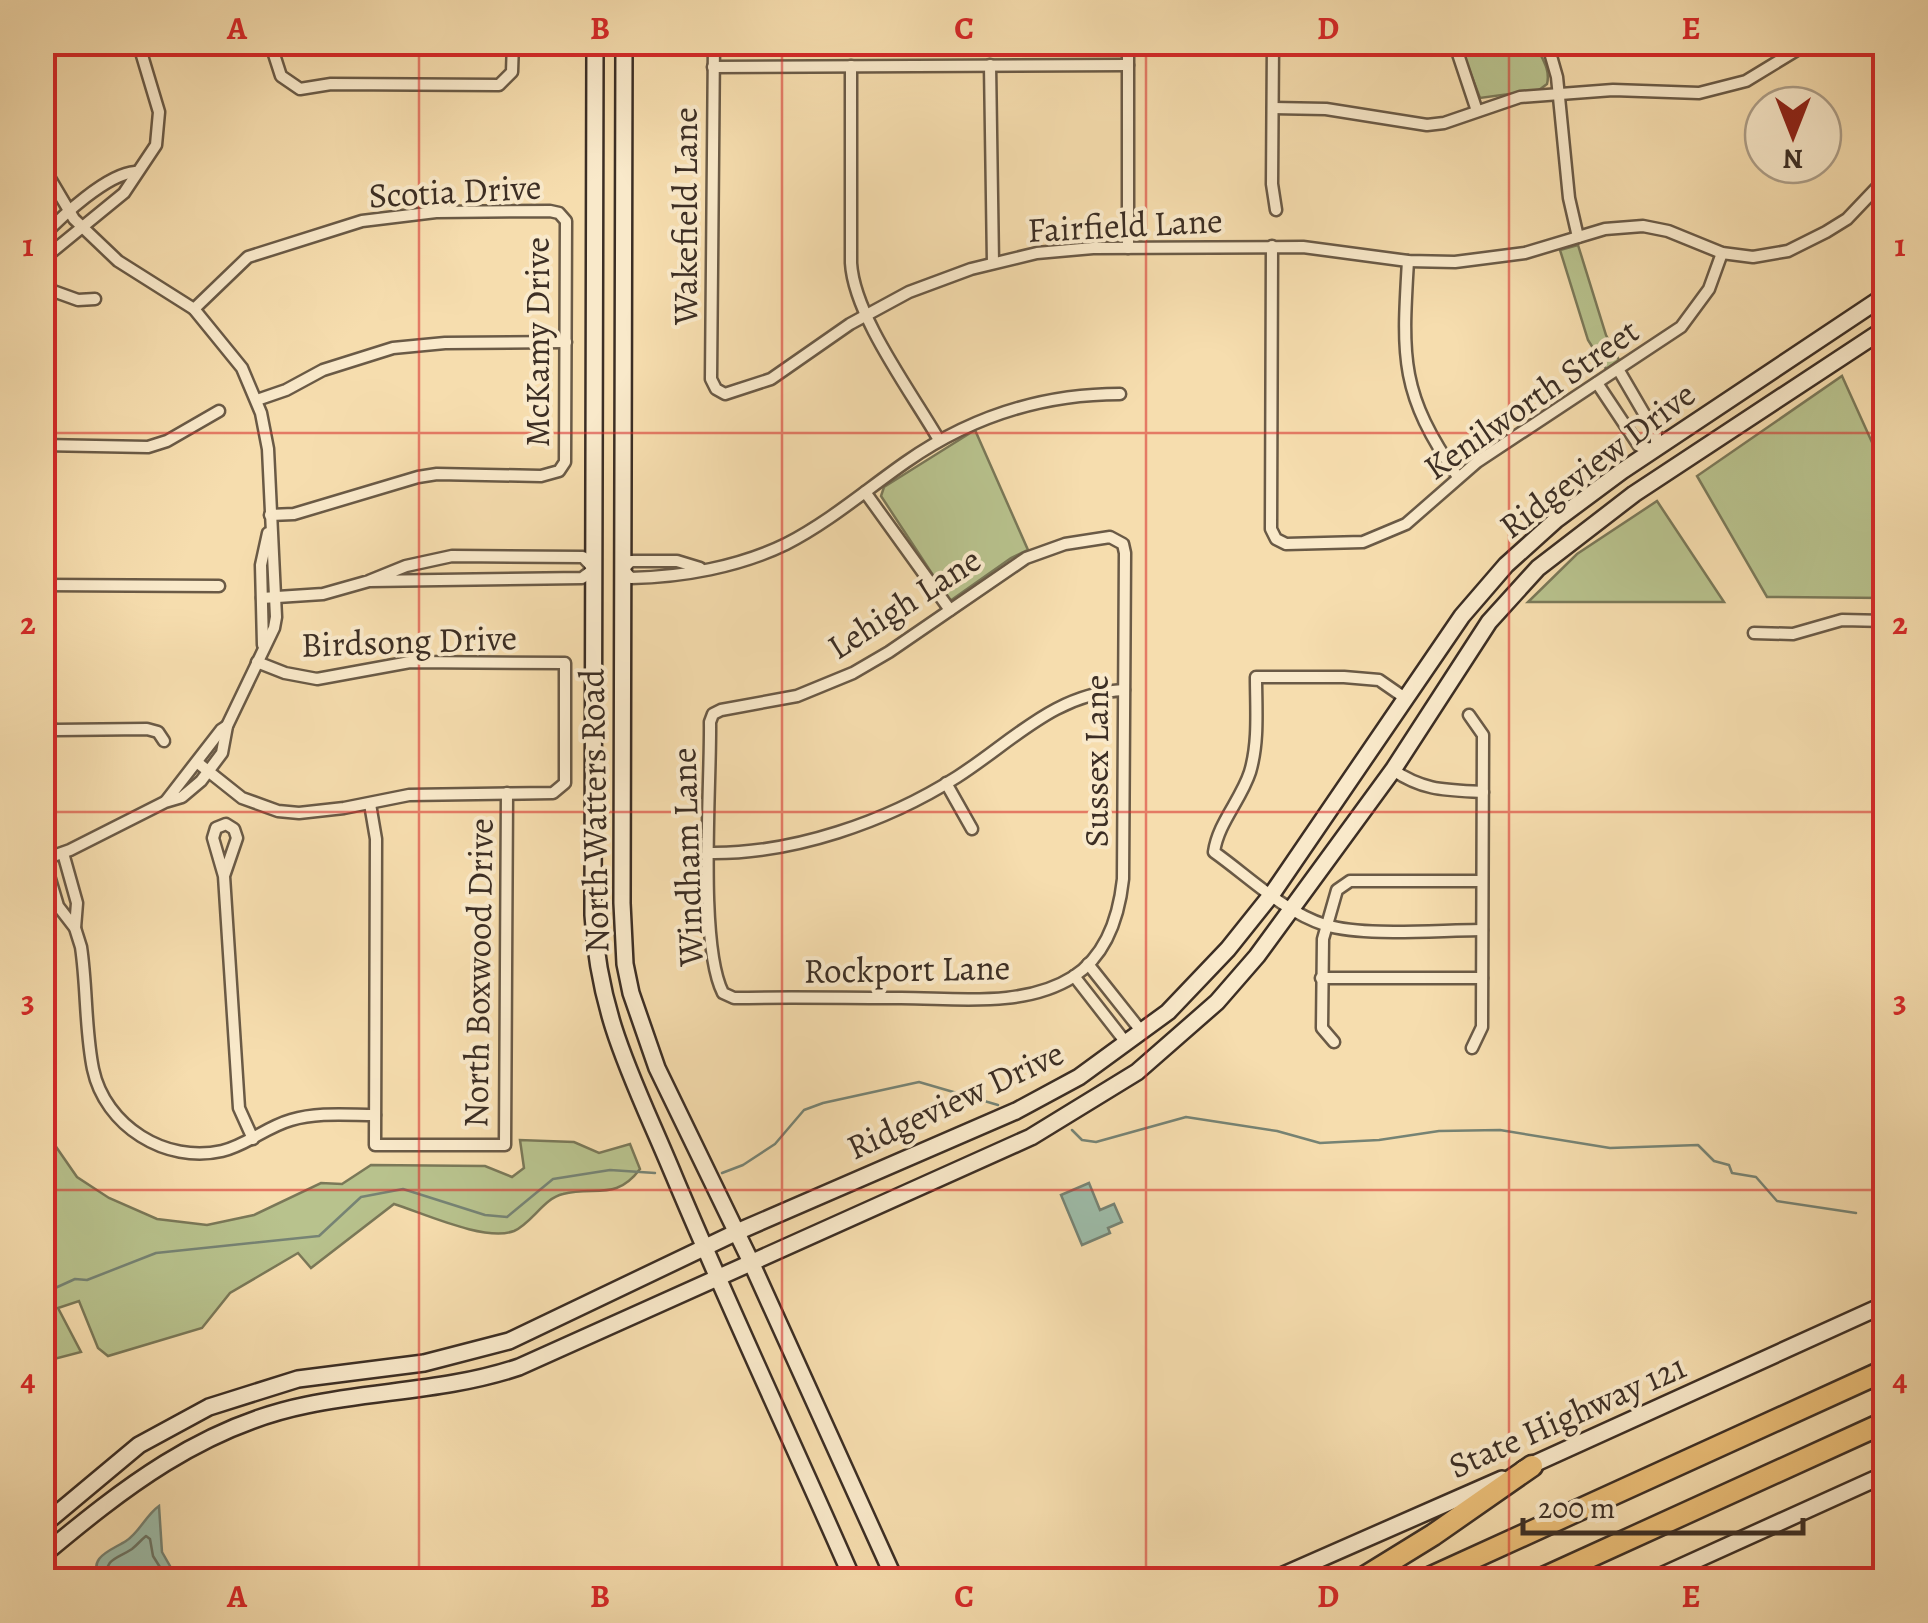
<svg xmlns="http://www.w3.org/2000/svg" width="1928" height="1623" viewBox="0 0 1928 1623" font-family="Alegreya,serif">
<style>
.green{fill:#b8c28d;stroke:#7a7858;stroke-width:2.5}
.water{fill:#9dbca9;stroke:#768374;stroke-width:2.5}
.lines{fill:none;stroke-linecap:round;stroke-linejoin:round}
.shore{stroke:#6c7566;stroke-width:2.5}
.stream{stroke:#768374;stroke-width:2.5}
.minor-casing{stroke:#6a5a46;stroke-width:15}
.secondary-casing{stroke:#3c2e24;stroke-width:20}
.motorway-casing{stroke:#3c2e24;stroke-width:25}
.minor{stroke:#f9e9ca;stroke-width:10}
.secondary{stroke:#f9e9ca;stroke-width:15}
.motorway{stroke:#ebbe77;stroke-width:20}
.grid{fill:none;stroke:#d62828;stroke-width:2.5;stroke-opacity:0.55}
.labels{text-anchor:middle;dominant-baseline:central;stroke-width:8;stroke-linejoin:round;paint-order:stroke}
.street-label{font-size:35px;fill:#3c2e24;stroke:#f9e9ca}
.neatline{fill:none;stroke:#d62828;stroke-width:4}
.grid-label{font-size:32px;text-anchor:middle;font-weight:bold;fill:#d62828}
</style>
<rect width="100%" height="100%" fill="#f6ddae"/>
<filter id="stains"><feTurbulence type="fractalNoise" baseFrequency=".002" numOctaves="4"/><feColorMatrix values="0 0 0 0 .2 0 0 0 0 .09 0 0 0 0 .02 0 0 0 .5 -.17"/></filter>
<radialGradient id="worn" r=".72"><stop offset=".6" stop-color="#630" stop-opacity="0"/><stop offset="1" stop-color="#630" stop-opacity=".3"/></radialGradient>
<g class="green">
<path d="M1459,43H1535C1540,56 1551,68 1547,84L1539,90L1480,98Z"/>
<path d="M1578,245L1606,335L1619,360L1606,369L1588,340L1560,250Z"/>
<path d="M1842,376L1885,471V598L1767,597L1697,476Z"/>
<path d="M975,430L1028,550L1011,558L950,601L881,496L884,487Z"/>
<path d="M1657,501L1724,602H1528L1577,554Z"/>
<path d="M43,1128L77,1177L109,1198L157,1219L207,1225L254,1215L321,1183L342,1184L371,1165L485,1166L512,1177L524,1168L520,1140L574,1142L599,1153L630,1144L640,1169C616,1201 596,1186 563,1194C544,1198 532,1223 514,1231C485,1242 423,1213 394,1204L311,1268L298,1253L230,1293L202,1328L108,1356L98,1348L79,1301L58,1308L81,1352L50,1360L43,1402Z"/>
</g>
<g class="water">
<path d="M1089,1183L1100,1210L1114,1204L1122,1222L1108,1228L1110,1233L1082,1245L1061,1195Z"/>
<path d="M159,1506L162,1552L178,1580H100C87,1557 110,1551 126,1541C139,1533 146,1515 159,1506Z"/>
</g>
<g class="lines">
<path class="shore" d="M107,1580C104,1558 117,1559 132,1549C137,1545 141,1540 146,1536L150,1539L153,1556L168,1580"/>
<g class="stream">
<path d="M1072,1130L1082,1140L1096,1142L1186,1117L1277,1131L1320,1143L1379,1140L1439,1131L1500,1130L1610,1148L1698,1145L1714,1161L1729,1165L1732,1173L1756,1177L1777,1201L1856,1213"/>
<path d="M722,1173L743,1165L775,1144L804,1110L823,1103L919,1082L998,1105"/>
<path d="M42,1294L75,1279L87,1280L156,1253L319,1236L361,1197L403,1189L485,1215L507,1217L553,1179L610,1170L655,1173"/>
</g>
<g class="minor-casing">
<g id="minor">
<path d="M270,42L281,76L300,89L331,84L499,85L512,72L513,42"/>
<path d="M714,42L711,379L716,389L725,394L771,379L850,324L909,292L971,269L1037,253L1093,248L1303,247L1408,261L1455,262L1525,253L1605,229L1643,226L1668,231L1722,253L1753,257L1788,251L1826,232L1847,219L1886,178"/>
<path d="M1273,42L1272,184L1276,210"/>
<path d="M1454,42L1477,111"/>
<path d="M1547,42L1557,77L1569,198L1578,237"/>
<path d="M990,65L993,263"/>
<path d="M851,66V263C854,316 912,393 939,440"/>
<path d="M713,67L1128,65"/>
<path d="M1273,108L1326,109L1427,125L1444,123L1520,97L1613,90L1699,93L1746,81L1810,42"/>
<path d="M42,165L74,219L118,261L194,309L242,368L261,413L268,449L276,617L274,628L227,726L222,753L201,781L182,797L165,802L70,850L42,860"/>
<path d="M42,237C62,216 107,174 135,172"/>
<path d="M1272,246L1271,529L1276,539L1286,544L1363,542L1406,524L1477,462L1681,327L1709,289L1722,253"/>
<path d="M1128,248V42"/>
<path d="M42,260L124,193L156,145L159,112L138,42"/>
<path d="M1408,261C1402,359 1400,394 1458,477"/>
<path d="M42,287L78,300L95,299"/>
<path d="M194,309L248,257L362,221L436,212L550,211L559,213L566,221L565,462L559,471L541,476L437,474L418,477L294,514L270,515"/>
<path d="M1597,383L1639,446L1656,450V434L1618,369"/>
<path d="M257,400L286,390L323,370L393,348L445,343L566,342"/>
<path d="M42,445L148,447L167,441L219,411"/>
<path d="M865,492L950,610"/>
<path d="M1110,537L1123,544L1125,553L1123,879C1119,916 1107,955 1073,977C1024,1008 957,998 901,998C845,998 789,997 734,998L723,993C698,944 711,784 710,722L713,714L721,710L797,696L853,673L889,652L1026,558L1065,544Z"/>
<path d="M700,568L677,561H631L623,569L631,578C682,577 739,567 786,544C829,522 866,490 906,462C969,418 1042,394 1120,394"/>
<path d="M42,585L219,586"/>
<path d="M262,598L323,594L369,581L406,566L452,556L583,557L594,569L582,578L369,581"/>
<path d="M1754,633L1793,634L1842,620L1886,621"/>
<path d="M263,645L261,565L268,533"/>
<path d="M1405,698L1379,680L1344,677H1256C1256,708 1259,742 1250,772C1241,800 1218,823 1214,852C1248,876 1284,912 1325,925C1367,937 1437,930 1482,930"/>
<path d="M1469,715L1483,735L1482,1027L1472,1048"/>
<path d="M42,724L56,730L147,729L158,732L164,741"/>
<path d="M198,763L242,798L278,811L299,813L344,808L409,795L553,793L565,783V663L410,662L317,679L285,673L257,662"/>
<path d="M1393,770C1424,791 1446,790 1483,792"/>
<path d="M946,783L972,829"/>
<path d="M166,801L221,730L227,726"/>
<path d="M370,804L376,839L375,1145H505L507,793"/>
<path d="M63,853L77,903L75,928"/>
<path d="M710,853C793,854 886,822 957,777C1013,741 1055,693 1124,690"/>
<path d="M44,859L58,906L75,928L81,947C87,987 85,1030 93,1069C105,1126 166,1164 222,1151C247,1145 266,1127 291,1120C318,1112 347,1115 375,1115"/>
<path d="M224,876L237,838L234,829L226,824L216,828L213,838L224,876L239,1108L253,1139"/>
<path d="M1088,964L1142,1032"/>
<path d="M1074,976L1127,1044"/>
<path d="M1321,978H1482"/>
<path d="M1334,1042L1322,1028L1323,939L1337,890L1350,881H1482"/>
</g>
</g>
<g class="secondary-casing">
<g id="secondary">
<path d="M595,42L593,915C599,1020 635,1082 674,1176C731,1312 794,1445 853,1580"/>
<path d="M624,42L622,903L625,964L631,993L657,1068L751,1262L895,1580"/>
<path d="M1523,1469L1886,1304"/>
<path d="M42,1526L139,1445L209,1407L298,1379L424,1363L509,1341L737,1232L1016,1111L1079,1077L1168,1012L1228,949L1272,894L1462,616L1506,565L1556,520L1622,471L1886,295"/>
<path d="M42,1556C122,1489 202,1426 307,1405C379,1390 447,1391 519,1367L1031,1137L1137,1072L1217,1002L1257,956L1393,770L1489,622L1538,568L1634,494L1886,328"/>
<path d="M1272,1580L1502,1479"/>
<path d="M1652,1580L1886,1474"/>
</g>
</g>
<g class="motorway-casing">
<g id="motorway">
<path d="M1360,1580L1433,1535L1532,1466"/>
<path d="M1425,1580L1886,1370"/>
<path d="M1539,1580L1886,1422"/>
</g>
</g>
<use href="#minor" class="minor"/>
<use href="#secondary" class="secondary"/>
<use href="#motorway" class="motorway"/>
</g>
<path class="grid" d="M419,42V1580M782,42V1580M1146,42V1580M1509,42V1580M42,433H1886M42,812H1886M42,1190H1886"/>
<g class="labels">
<g class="street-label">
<text transform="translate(455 191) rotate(-3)">Scotia Drive</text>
<text transform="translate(685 216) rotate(-90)">Wakefield Lane</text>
<text transform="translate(1125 225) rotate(-3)">Fairfield Lane</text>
<text transform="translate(537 342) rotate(-90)">McKamy Drive</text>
<text transform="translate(1531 399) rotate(-35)">Kenilworth Street</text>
<text transform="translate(1597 460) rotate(-37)">Ridgeview Drive</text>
<text transform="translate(904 603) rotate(-33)">Lehigh Lane</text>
<text transform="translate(409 641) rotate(-2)">Birdsong Drive</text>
<text transform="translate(1096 761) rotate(-90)">Sussex Lane</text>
<text transform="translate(594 811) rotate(-91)">North Watters Road</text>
<text transform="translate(687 857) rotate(-92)">Windham Lane</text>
<text transform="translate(907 969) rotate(-1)">Rockport Lane</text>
<text transform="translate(478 973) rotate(-89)">North Boxwood Drive</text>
<text transform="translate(955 1100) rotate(-25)">Ridgeview Drive</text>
<text transform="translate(1567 1416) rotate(-24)">State Highway 121</text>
</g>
</g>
<rect width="1928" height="1623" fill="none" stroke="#f6ddae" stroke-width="110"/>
<g transform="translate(1793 135) rotate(180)"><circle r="48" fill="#f9e9ca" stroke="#ad9e88" stroke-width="2.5"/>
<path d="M0-8L18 38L0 25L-18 38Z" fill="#8f2418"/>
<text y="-15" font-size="28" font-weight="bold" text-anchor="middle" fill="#3c2e24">N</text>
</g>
<path d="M1523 1518v15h280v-15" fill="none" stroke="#3c2e24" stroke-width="5"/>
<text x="1538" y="1518" font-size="30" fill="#3c2e24" stroke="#f9e9ca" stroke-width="8" paint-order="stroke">200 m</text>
<rect x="55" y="55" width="1818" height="1513" class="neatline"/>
<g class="grid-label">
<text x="237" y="39">A</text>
<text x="600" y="39">B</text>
<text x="964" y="39">C</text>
<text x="1328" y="39">D</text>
<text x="1691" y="39">E</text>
<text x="28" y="256">1</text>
<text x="1900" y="256">1</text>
<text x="28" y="634">2</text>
<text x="1900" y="634">2</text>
<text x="28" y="1012">3</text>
<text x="1900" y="1012">3</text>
<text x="28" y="1390">4</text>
<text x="1900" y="1390">4</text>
<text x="237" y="1607">A</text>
<text x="600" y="1607">B</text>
<text x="964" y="1607">C</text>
<text x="1328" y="1607">D</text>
<text x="1691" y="1607">E</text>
</g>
<rect width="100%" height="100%" filter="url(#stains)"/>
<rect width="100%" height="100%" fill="url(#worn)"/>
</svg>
